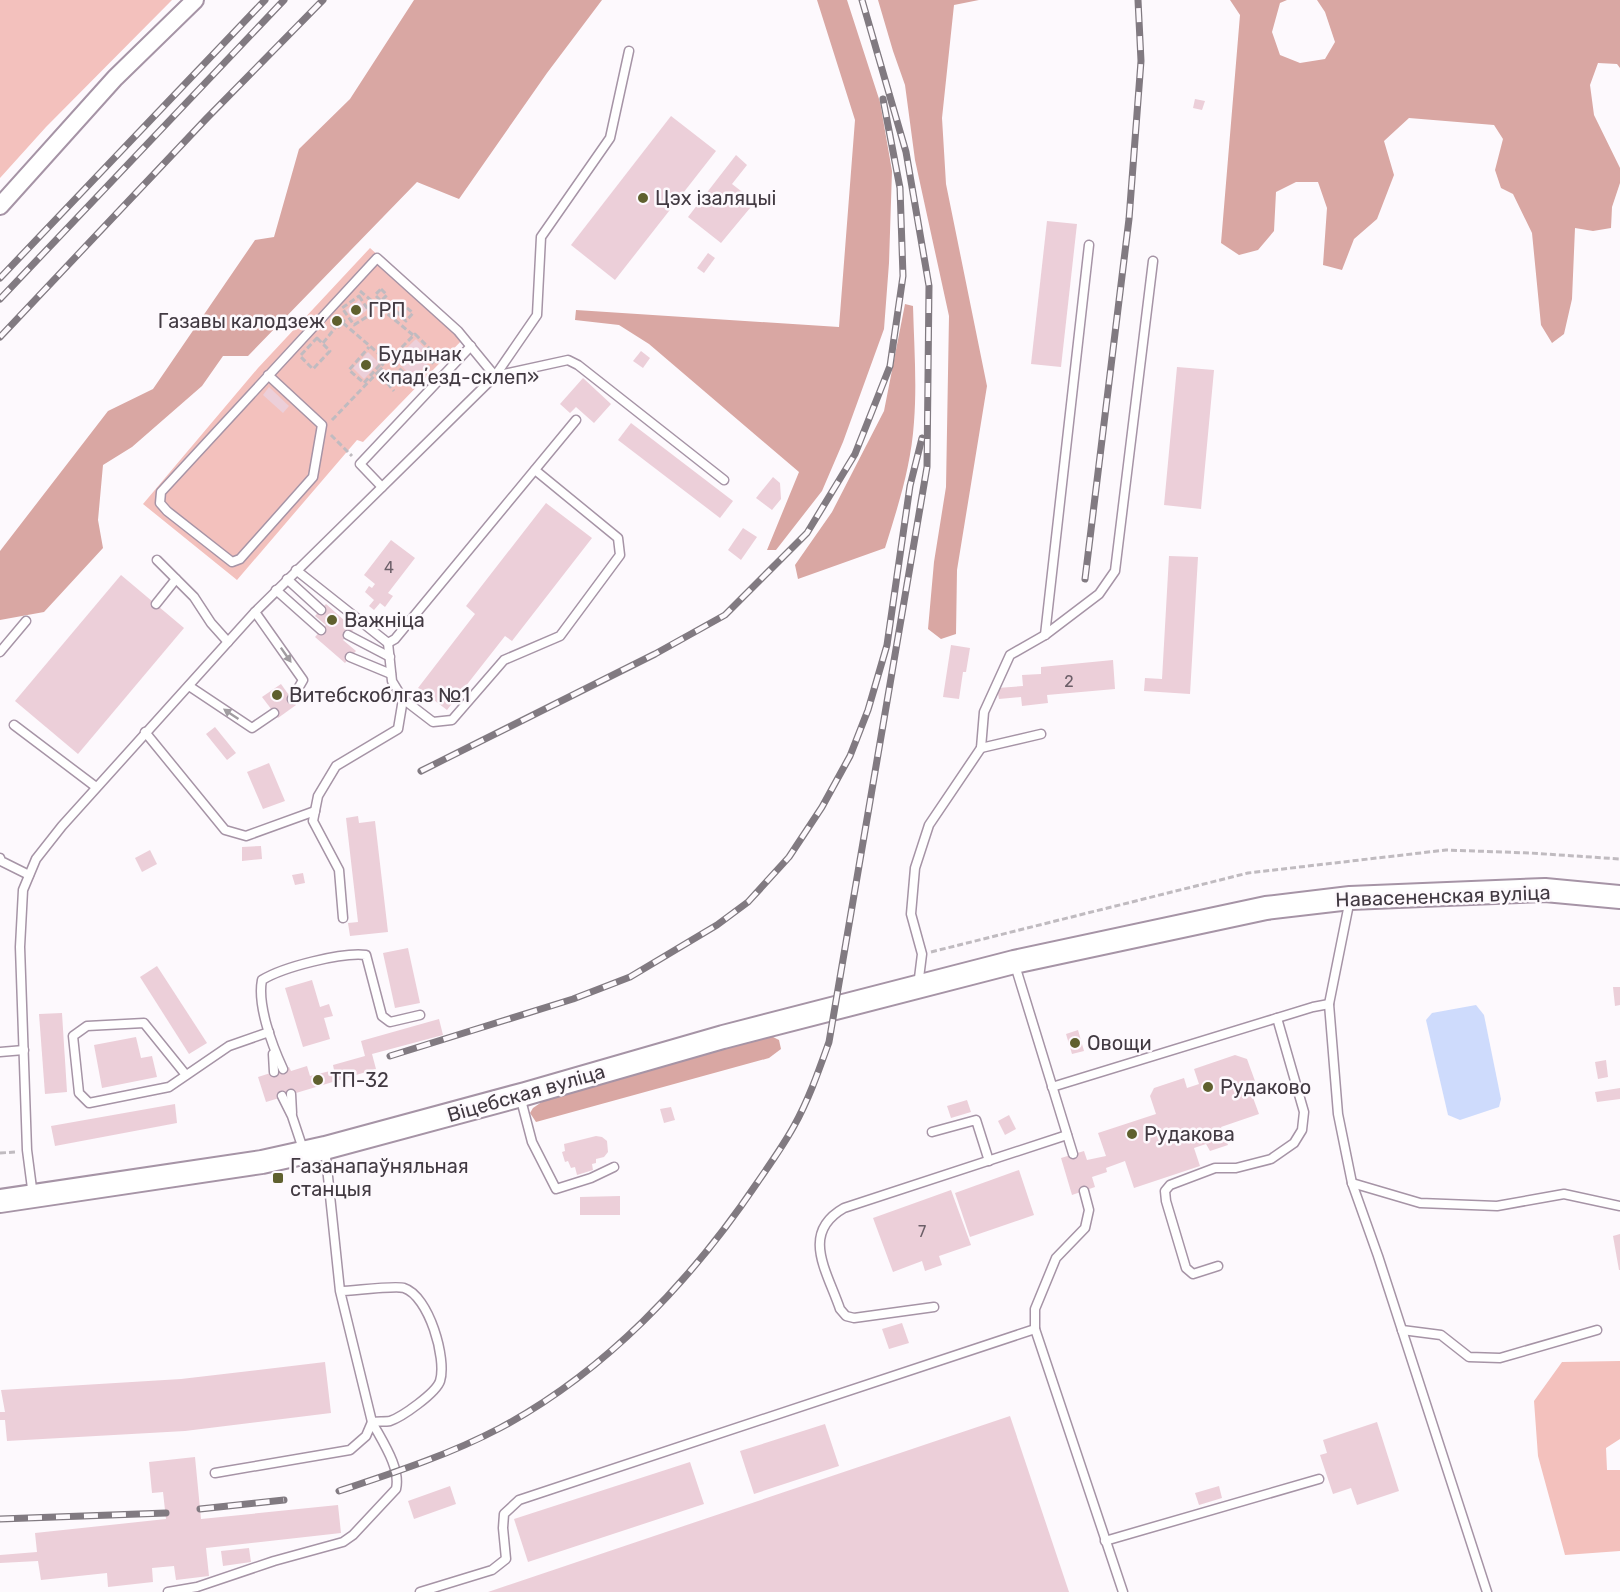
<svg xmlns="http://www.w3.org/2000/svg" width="1620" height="1592" viewBox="0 0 1620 1592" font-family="Rubik,sans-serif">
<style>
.green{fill:#f3c1bd}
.forest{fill:#d9a7a3}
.water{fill:#cedbfc}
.building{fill:#eccfd9}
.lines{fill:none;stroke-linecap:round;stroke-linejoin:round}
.service-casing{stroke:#a694a6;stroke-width:11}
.minor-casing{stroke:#a694a6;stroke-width:20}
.secondary-casing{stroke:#a694a6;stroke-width:26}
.path{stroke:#c0bbc0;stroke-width:3;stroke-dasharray:6 3;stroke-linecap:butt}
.service{stroke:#fff;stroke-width:8}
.minor{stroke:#fff;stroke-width:16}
.secondary{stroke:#fff;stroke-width:22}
.rail-casing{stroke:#817a81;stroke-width:7}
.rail{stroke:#fdf9fd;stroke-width:4.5;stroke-dasharray:14;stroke-linecap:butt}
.oneway{fill:#a09ca0}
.poi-dot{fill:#5f602e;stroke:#fdf9fd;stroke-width:2}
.labels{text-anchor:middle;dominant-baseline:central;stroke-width:5;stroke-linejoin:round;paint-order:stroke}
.number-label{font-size:16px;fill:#6c5f68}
.poi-label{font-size:20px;fill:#423a42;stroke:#fdf9fd;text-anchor:start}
.street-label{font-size:20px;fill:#423a42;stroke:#fdf9fd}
</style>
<rect width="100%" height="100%" fill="#fdf9fd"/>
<g class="green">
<path d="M0,0H172L46,127L0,178Z"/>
<path d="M370,248L467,335L363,442L357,440L237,580L143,504L258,368Z"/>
<path d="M1620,1361V1439L1606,1448L1607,1470H1620V1551L1565,1555L1538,1456L1534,1401L1562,1362Z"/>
</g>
<g class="forest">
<path d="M414,0H602L547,73L459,199L417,182L248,356H223L202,386L132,447L103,465L98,520L103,548L44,612L0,620V551L108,411L153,389L255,240L274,237L299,149L350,99Z"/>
<path d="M817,0H847L880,102L892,171L889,263L884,329L843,442L822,491L776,550H767L799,472L649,344L619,325L575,320L576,310L839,327L855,120Z"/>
<path d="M878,0H979L954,5L942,118L946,184L987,386L957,570L956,634L941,639L928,629L934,562L946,487L949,316L915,160L905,85L893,51Z"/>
<path d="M1230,0H1287L1280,3L1272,32L1280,55L1300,63L1325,59L1335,42L1325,12L1317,0H1620V68L1617,64L1598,63L1590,85L1594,115L1620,168V183L1612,207L1611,228L1593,231L1575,228L1572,299L1564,334L1552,343L1541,325L1532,233L1513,194L1501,188L1495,170L1503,139L1494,125L1409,118L1384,141L1394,175L1377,219L1354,239L1342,270L1323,265L1327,208L1318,182H1296L1276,192L1274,231L1258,250L1239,255L1221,243L1240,15Z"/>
<path d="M905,304L913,306C914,344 917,384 914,422C911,467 898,506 885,548L798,579L795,565L832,512L884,411Z"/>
<path d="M769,1035L779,1040L781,1049L769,1058L536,1122L530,1113L533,1108L549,1097Z"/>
</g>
<path class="water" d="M1476,1005L1484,1015L1501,1099L1499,1107L1460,1120L1448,1115L1426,1020L1432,1013Z"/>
<g class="building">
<path d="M1195,99L1205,101L1202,110L1193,108Z"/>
<path d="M671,116L716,151L615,280L571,245Z"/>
<path d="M736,155L747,165L732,184L755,202L721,243L688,217Z"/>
<path d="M1047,221L1077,224L1061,367L1031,364Z"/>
<path d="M708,253L715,258L704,273L697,268Z"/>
<path d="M359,300L367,310L354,320L346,310Z"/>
<path d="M416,339L434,358L413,378L395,359Z"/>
<path d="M641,351L650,358L643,368L633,361Z"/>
<path d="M368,352L379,363L364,379L353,368Z"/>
<path d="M1177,367L1214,370L1201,509L1164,505Z"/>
<path d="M583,378L611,404L594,423L576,407L570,413L560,404Z"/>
<path d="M269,387L289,406L283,413L263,395Z"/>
<path d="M631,423L733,501L720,518L618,440Z"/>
<path d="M773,477L780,483L781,499L772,510L756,498Z"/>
<path d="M546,503L592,538L512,641L505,636L447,710L418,688L475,614L466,606Z"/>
<path d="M743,528L757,537L741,560L728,550Z"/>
<path d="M391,540L415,558L388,593L393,596L385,607L380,603L374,610L369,606L374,600L365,592L369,586L372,588L375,584L364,575Z"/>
<path d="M1169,556L1198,557L1190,694L1144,691L1145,678L1162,679Z"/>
<path d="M121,575L184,628L78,754L15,701Z"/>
<path d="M326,604L354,629L343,640L356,651L345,663L315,637L326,625L315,616Z"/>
<path d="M951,645L970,648L966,672H963L959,699L943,697Z"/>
<path d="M1113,660L1115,689L1047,695L1048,703L1022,706L1021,697L999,699L997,688L1023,686L1022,675L1041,674V667Z"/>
<path d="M281,684L296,705L278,718L262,697Z"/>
<path d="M215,727L236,753L227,760L206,734Z"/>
<path d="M269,763L285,801L263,809L247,772Z"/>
<path d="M358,816L359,823L375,821L388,932L350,936L348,923L358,922L346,818Z"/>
<path d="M261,846L262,859L242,861V847Z"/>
<path d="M150,850L157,864L142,872L135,858Z"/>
<path d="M303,873L305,883L295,885L292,875Z"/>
<path d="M408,948L420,1003L395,1008L383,953Z"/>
<path d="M157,966L207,1043L189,1054L140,977Z"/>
<path d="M312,980L320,1007L329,1004L333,1016L324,1018L330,1039L303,1047L285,988Z"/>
<path d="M1613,987H1620V1005L1615,1006Z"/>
<path d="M62,1013L67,1092L45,1094L39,1014Z"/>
<path d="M439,1019L443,1035L372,1054L376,1069L266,1102L258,1077L289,1067L291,1071L307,1066L310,1076L334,1070L333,1065L365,1056L361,1041Z"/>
<path d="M1078,1030L1084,1051L1072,1054L1066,1034Z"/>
<path d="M136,1037L141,1058L152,1056L157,1077L102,1088L94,1045Z"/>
<path d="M1235,1055L1247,1059L1259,1092L1252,1095L1259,1114L1221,1127L1228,1145L1210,1151L1206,1144L1194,1148L1200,1166L1134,1188L1125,1161L1106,1168L1107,1172L1092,1177L1095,1187L1072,1195L1061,1158L1084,1151L1087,1160L1106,1156L1098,1133L1156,1114L1150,1096L1154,1088L1184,1078L1187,1088L1199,1084L1194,1069Z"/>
<path d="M1606,1060L1608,1077L1598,1079L1595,1062Z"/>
<path d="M1620,1088V1099L1597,1102L1595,1092Z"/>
<path d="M967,1100L971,1112L951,1118L947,1106Z"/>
<path d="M175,1104L177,1123L55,1146L51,1126Z"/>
<path d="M671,1107L675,1120L664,1123L660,1109Z"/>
<path d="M1009,1115L1016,1129L1005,1135L998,1121Z"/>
<path d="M596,1136L602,1137L607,1141L608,1152L604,1157L596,1159V1163L592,1164L593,1170L577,1175L575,1167L571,1168L568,1161L565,1162L562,1152L565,1151L564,1144Z"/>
<path d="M1019,1170L1034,1215L970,1237L955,1193Z"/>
<path d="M951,1190L971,1245L939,1256L942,1265L925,1271L922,1261L893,1272L873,1218Z"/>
<path d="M620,1196V1215H580V1197Z"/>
<path d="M1620,1234V1270H1619L1613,1236Z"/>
<path d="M902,1323L909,1343L889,1349L882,1329Z"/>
<path d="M325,1362L331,1413L185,1431L7,1441L5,1420H0V1412H5L1,1390L181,1379Z"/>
<path d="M1010,1416L1069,1592H488Z"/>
<path d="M1377,1422L1399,1491L1357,1505L1351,1488L1333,1494L1320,1455L1327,1453L1323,1440Z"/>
<path d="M825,1424L839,1466L754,1494L740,1451Z"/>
<path d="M195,1457L201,1519L338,1505L341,1533L206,1548L209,1576L176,1580L174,1566L152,1568L153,1582L108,1587L107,1573L41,1580L38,1561L0,1563V1555L37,1552L35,1533L166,1519L163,1492L152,1493L149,1462Z"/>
<path d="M690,1462L704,1504L528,1562L514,1519Z"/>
<path d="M450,1486L456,1504L414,1519L408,1501Z"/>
<path d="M1219,1486L1222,1498L1199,1505L1195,1493Z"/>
<path d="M249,1548L251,1562L223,1566L221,1551Z"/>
</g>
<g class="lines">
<g class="service-casing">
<g id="service">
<path d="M268,375L322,425L313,477L240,559L232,562L167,511L160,503L161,492L377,258L458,331L495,376L537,315L541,237L610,138L629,51"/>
<path d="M382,487L360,464L471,346"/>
<path d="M157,560L194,597L211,623L228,642"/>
<path d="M296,570L388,643L395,639L576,420"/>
<path d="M287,579L321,610"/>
<path d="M276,590L321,630"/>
<path d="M156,604L176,579"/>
<path d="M255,612L303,680L292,699"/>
<path d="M348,635L390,657"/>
<path d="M1045,635L1089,245"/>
<path d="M388,643L392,681L403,699L433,722L452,720L504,660L560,636L620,555L618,538L535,470"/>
<path d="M0,652L26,621"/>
<path d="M350,657L391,674"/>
<path d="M189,686L252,728L274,713"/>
<path d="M14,725L96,787"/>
<path d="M145,732L225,830L246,836L315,811"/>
<path d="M981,748L1041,734"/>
<path d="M0,858L1,861L29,875"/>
<path d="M1350,899L1329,1004L1338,1114L1352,1183L1378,1256L1487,1592"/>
<path d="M343,918L339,870L313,821L318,796L336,766L398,729L403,699"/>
<path d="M1014,962L1073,1154"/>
<path d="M918,986L922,954L911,914L915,868L929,825L981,748L984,712L1010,655L1045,635L1099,594L1115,571L1153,261"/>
<path d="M0,1052L24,1050"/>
<path d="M273,1054L274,1072"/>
<path d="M283,1069C272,1045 257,1005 262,980C283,967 342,952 366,955L382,1016L390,1022L420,1015"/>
<path d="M186,1075L144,1023L87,1026L73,1036L79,1093L89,1103L169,1087L229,1046L269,1032"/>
<path d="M1052,1087L1313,1007L1329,1004"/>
<path d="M291,1094L292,1113"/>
<path d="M282,1096L292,1116L304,1152"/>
<path d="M520,1096L532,1142L556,1189L591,1178L614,1167"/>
<path d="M932,1132L976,1120L989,1161"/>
<path d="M325,1148L340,1291L372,1422C377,1421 385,1422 390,1421C402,1417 436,1393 440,1381C447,1359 429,1296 404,1288C396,1285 352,1291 340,1291"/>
<path d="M1352,1183L1420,1203L1497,1206L1564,1194L1620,1206"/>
<path d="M1084,1191L1089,1210L1085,1228L1056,1258L1035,1309V1329L1123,1592"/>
<path d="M33,1196L27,1150L20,947L23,890L36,859L62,826L255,612L495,376L568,360L578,365L724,480"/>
<path d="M1218,1266L1193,1274L1186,1268L1166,1201L1165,1191L1170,1185L1215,1168H1236L1271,1159L1294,1143L1302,1130L1304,1112L1277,1018"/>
<path d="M934,1307L854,1318L846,1316L840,1309C827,1271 800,1233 844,1208L1067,1135"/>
<path d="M1402,1330L1441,1335L1469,1357L1500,1358L1597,1330"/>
<path d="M1105,1541L1319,1479"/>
<path d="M168,1592L197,1587L274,1561L343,1542L353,1535L396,1489C401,1468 382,1441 372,1422L366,1436L350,1450L215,1473"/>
<path d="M420,1592L492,1570L506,1559L503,1528L504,1514L519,1500L1035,1329"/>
</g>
</g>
<g class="minor-casing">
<path id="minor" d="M0,206L115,78L195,0"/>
</g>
<g class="secondary-casing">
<path id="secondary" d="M0,1201L262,1162L325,1148L525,1094L723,1037L1014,962L1266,908L1350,898L1545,890L1620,897"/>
</g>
<g class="path">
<path d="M381,289L387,295L381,301L375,295Z"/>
<path d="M360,291L413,335"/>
<path d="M359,296L371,314L354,325L342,308Z"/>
<path d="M400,302L413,313L406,321L394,309Z"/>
<path d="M343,323L385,359L364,383L349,370L369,347"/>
<path d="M331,324L337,329L344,321L337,315"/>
<path d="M415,334L438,357L413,382L390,359Z"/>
<path d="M317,338L330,351L313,369L300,356Z"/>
<path d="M323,343L335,328"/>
<path d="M378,372L384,366L381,363"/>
<path d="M332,420L378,372L394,391"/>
<path d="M331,435L352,456"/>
<path d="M931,952L1248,873L1446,850L1530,853L1620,859"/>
<path d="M0,1153L16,1152"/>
</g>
<use href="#service" class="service"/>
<use href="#minor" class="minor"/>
<use href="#secondary" class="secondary"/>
<g class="rail-casing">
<g id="rail">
<path d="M0,278L265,0"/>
<path d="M0,299L284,0"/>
<path d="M0,337L206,119L323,0"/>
<path d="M1085,579L1129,219L1141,61L1138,0"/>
<path d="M421,771L655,654L725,615L807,533L855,454L890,366L903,276L900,188L883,99"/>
<path d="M390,1056L573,999L630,977L717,925L748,902L789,857L822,807L850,756L868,710L887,645L910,486L922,438"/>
<path d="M339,1491C393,1473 449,1455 500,1428C605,1372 691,1281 757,1183C770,1164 783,1146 794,1126C809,1099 819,1070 829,1042L927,467L929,286L906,152L862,0"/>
<path d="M200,1509L284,1500"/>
<path d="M0,1519L166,1513"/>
</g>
</g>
<use href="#rail" class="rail"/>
</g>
<defs><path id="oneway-solid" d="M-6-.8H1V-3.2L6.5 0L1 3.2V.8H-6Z" transform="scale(1.5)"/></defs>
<g class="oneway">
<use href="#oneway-solid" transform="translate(286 655) rotate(55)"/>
<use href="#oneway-solid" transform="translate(231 714) rotate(-146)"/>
</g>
<g class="poi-dot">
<circle cx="643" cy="198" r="6"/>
<circle cx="356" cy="310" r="6"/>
<circle cx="337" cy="321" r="6"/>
<circle cx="366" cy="365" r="6"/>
<circle cx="332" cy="620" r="6"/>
<circle cx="277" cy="695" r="6"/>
<circle cx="1075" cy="1043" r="6"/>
<circle cx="318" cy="1080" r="6"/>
<circle cx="1208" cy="1087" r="6"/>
<circle cx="1132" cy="1134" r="6"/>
<rect x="272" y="1172" width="12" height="12" rx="3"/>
</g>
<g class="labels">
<g class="number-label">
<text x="389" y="567">4</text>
<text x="1069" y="681">2</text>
<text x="922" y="1231">7</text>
</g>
<g class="poi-label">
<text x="655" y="198">Цэх ізаляцыі</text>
<text x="368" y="310">ГРП</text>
<text x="325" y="321" text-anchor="end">Газавы калодзеж</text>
<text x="378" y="354">Будынак<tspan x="378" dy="23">«падʼезд-склеп»</tspan></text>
<text x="344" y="620">Важніца</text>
<text x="289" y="695">Витебскоблгаз №1</text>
<text x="1087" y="1043">Овощи</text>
<text x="330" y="1080">ТП-32</text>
<text x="1220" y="1087">Рудаково</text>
<text x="1144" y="1134">Рудакова</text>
<text x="290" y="1166">Газанапаўняльная<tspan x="290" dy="23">станцыя</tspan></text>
</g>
<g class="street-label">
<text transform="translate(1443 896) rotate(-2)">Навасененская вуліца</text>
<text transform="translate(526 1093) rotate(-16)">Віцебская вуліца</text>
</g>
</g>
</svg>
